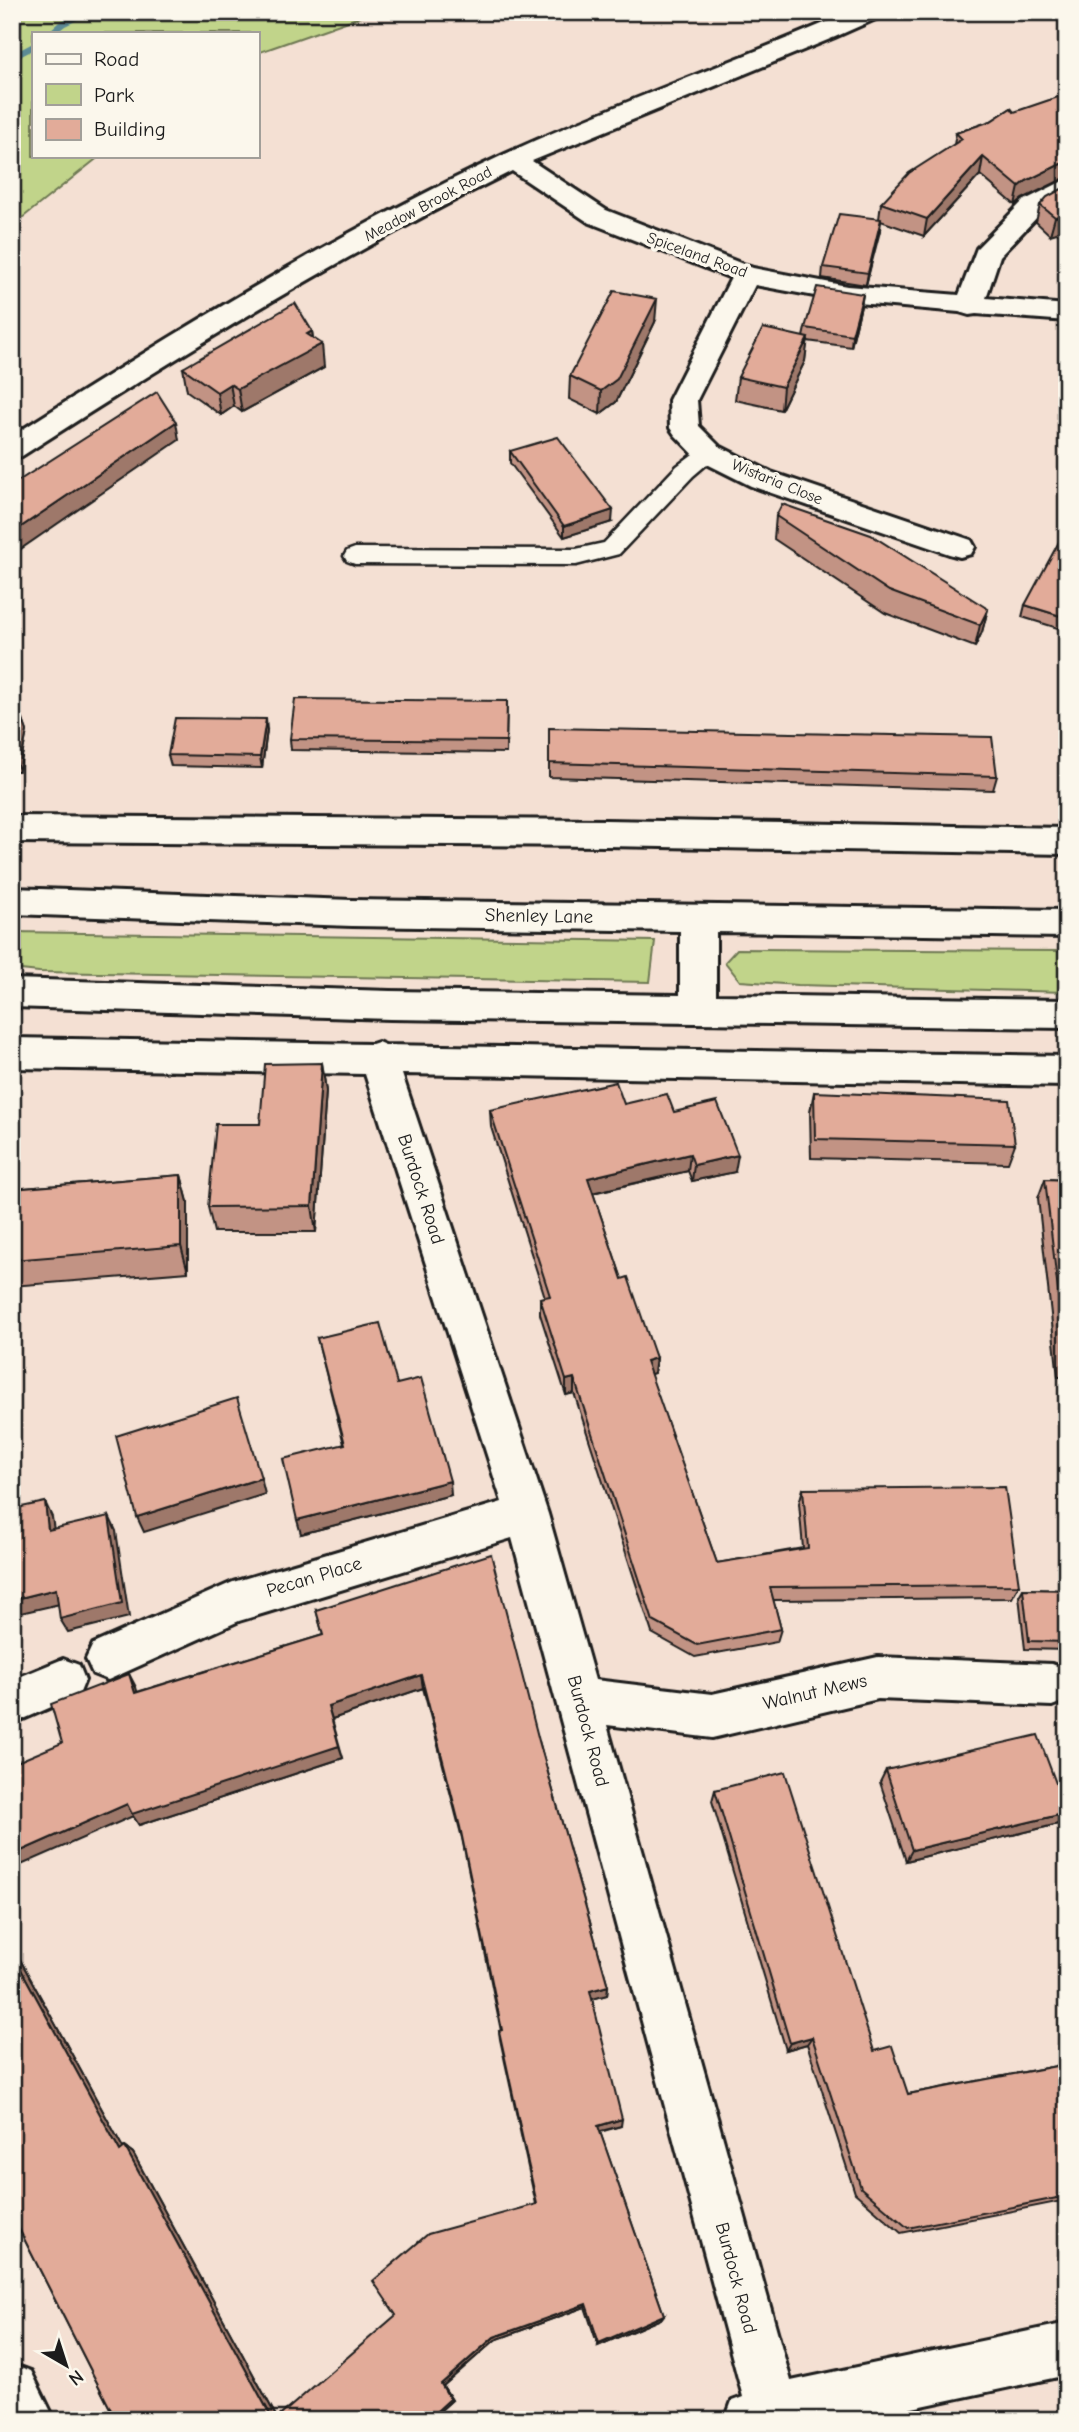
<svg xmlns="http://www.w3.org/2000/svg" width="1079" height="2432" viewBox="0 0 1079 2432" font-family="'Comic Neue',sans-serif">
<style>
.green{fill:#c1d48a;stroke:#6e7853;stroke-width:2}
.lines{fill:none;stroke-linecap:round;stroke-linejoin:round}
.stream{fill:#5c8a95;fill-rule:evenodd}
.service-casing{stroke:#1c1c1c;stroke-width:5}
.minor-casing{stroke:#1c1c1c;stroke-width:6}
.secondary-casing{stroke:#1c1c1c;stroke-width:6}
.service{fill:#fbf7ec;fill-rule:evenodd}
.minor{fill:#fbf7ec;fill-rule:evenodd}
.secondary{fill:#fbf7ec;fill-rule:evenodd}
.wall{fill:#c29384;stroke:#1c1c1c;stroke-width:2}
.shaded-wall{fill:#9e786b;stroke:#1c1c1c;stroke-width:2}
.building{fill:#e2ab99;stroke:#1c1c1c;stroke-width:2}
.labels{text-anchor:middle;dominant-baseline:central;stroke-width:7;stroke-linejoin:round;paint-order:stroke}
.far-street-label{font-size:16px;fill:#1c1c1c;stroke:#fbf7ec}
.street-label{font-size:19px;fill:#1c1c1c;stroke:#fbf7ec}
</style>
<rect width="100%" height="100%" fill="#f4e0d3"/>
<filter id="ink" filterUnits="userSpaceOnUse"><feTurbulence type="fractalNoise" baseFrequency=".0143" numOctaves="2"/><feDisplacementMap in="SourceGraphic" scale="14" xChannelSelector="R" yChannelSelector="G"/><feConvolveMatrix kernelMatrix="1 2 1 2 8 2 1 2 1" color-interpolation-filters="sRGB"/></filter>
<g filter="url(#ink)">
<g class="green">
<path d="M12,12H374L257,53V33H33V156H100L12,226Z"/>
<path d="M12,932L655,941L650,982L39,972L12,969Z"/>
<path d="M737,949L1067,951V992L798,985L740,981L725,962Z"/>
</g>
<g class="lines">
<g class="stream">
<path d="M82,12H94L65,26L56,33H47L59,22Z"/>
<path d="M33,43V50L12,61V54Z"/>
</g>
<g class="service-casing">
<path id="service" d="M709,446L717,448L720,453L693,476L619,554L576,565L355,564L347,561L344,556L347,551L355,548L576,549L604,543L677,466L701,448Z"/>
</g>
<g class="minor-casing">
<g id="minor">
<path d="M850,12H883L880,17L835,37L532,161L606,210L753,268L847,286L959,295L977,248L1023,201L1067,179V198L1041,213L1000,256L986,298L1067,305V321L976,314L969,315L959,312L847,302L755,285L697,400L699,426L719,446L771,472L971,540L975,547L971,554L960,557L949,554L751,486L699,460L675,435L670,428L669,400L731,278L588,222L512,171C342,255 182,353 22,456L12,458V436C171,335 332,235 503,155C616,103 735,62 850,12Z"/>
<path d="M12,816L606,820L1067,828V854L606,846L12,842Z"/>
<path d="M12,1038L372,1044L378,1042L385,1045L1067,1056V1086L402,1074L548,1514L595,1680L712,1694L878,1657L1052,1664L1067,1670V1700L1052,1706L878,1699L712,1738L607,1725L791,2381L1067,2323V2375L856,2420H725L732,2401L743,2397L512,1538L239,1621L108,1680L93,1674L86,1659L93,1644L233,1582L502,1502L365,1074L12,1068Z"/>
<path d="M63,1659L79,1665L85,1680L79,1695L12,1724V1680Z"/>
<path d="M12,2364L31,2371L55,2420H12Z"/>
</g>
</g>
<g class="secondary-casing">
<path id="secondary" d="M12,888L352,900L1067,910V937L716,932V995L1067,1000V1028L390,1019L12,1007V979L390,991L680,995V931L352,926L12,914Z"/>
</g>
<use href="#service" class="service"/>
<use href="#minor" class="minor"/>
<use href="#secondary" class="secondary"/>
</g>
<g class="wall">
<path d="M1011,108L1022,199L1015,205L980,175L924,236L881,221L866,285L822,278L823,267L879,219L881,203L954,145L956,133L991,121Z"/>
<path d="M1067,186L1050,235L1036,222L1040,205Z"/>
<path d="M863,294L861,306L851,347L807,341L805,361L781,410L735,400L738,377L803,337L805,328Z"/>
<path d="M655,322L616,402L600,414L569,399L570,376Z"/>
<path d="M312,331L313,338L324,367L242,412L234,406L221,415L187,391L183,368Z"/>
<path d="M510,451L612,522L564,537L510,463Z"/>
<path d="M776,516L988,609L982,632L975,647L885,613L774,539Z"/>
<path d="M1025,605L1067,618L1061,629L1022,617Z"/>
<path d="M507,701L506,753L291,750L290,739Z"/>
<path d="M12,720H23L27,731L19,771H12Z"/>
<path d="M549,728L997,776L993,790L549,777Z"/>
<path d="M267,730L262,768L171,766L168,755Z"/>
<path d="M322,1063L326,1091L316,1232H214L208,1207L260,1124Z"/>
<path d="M814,1092L1015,1144L1008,1163L811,1158L810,1112Z"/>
<path d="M624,1104L674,1112L735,1172L692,1181L688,1171L593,1193L622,1279L656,1358L654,1373L650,1374L717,1563L803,1548L799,1503L803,1489L1019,1585L1012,1598L773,1600L781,1629L777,1642L695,1657L652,1633L574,1393L566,1395L540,1314V1298L545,1297L491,1127L490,1110Z"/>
<path d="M181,1175L188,1202V1272L12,1286V1189Z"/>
<path d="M1045,1179L1067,1180V1377H1058L1038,1198Z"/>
<path d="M317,1338L397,1384L451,1495L301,1534L344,1444Z"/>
<path d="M1023,1589L1067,1590V1650L1025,1649L1019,1596Z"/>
<path d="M316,1610L539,1741L608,1986L607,1995L592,1999L621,2126L600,2132L664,2315L661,2319L598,2346L585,2307L495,2340L443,2386L452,2400L430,2420H116L12,2215V1945L123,2148L125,2147L133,2153L277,2418L536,2204L500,2039L499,2031H501L462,1838L423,1688L332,1719L343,1758L139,1825L133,1816L62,1743L129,1674L137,1692L323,1635Z"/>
<path d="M886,1770L1067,1813L1058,1824L906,1861L880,1782Z"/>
<path d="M715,1790L874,2051L908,2094L1067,2064V2200L901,2233L855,2193L807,2044L786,2050L712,1801Z"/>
</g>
<g class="shaded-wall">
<path d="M983,157L980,175L924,236L927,219Z"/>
<path d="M1067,161V177L1022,199L1015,205L1019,187L1026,181Z"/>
<path d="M1067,214V230L1050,235L1055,217Z"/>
<path d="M881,219L880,231L866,285L868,273Z"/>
<path d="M863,294L861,306L851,347L852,335Z"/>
<path d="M657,299L655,322L616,402L600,414L601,391Z"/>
<path d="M312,331L314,348L322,344L324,367L242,412L238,389Z"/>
<path d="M808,338L805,361L781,410L783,387Z"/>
<path d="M230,384L234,406L221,415L217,392Z"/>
<path d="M176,422L179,440L12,555V533Z"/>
<path d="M613,510L612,522L564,537V526Z"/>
<path d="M988,609L982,632L975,647L980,625Z"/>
<path d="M1067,613V618L1061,629L1064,617Z"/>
<path d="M266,719L267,730L262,768L260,757Z"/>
<path d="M23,720L27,731L19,771L16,760Z"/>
<path d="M322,1063L326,1091L316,1232L312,1206Z"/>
<path d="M690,1154L688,1171L587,1194L588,1178Z"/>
<path d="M738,1155L735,1172L692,1181L694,1165Z"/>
<path d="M181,1175L188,1202V1272L181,1246Z"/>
<path d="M656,1358L654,1373L644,1376L646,1361Z"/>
<path d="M574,1378V1393L566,1395V1380Z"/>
<path d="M261,1478L265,1494L144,1532L137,1517Z"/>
<path d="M450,1481L451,1495L301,1534L297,1520Z"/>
<path d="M45,1502L52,1517L56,1544L48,1530Z"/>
<path d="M109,1516L116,1531L129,1617L68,1632L60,1619Z"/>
<path d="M56,1589L64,1603L12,1615V1600Z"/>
<path d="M129,1674L136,1687L141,1706L135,1693Z"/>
<path d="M421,1675L423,1688L332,1719L328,1706Z"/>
<path d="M339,1746L343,1758L139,1825L133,1816L12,1869V1855L127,1804Z"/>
<path d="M1067,1813L1058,1824L906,1861L912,1850Z"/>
<path d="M12,1945L128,2157L120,2151L12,1953Z"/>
<path d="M608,1986L607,1995L589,2000L590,1991Z"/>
<path d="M812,2037L807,2044L786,2050L790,2043Z"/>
<path d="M622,2119L621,2126L597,2132L598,2126Z"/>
<path d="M125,2147L133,2153L278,2420H273Z"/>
<path d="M586,2304L585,2307L495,2340L443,2386L452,2400L430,2420H427L441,2384L494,2337Z"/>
<path d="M664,2315L661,2319L598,2346L599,2343Z"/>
</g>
<g class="building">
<path d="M1067,94V161L1026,181L1019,187L983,157L927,219L881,203L909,173L962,139L956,133L991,121L1011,108L1014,112Z"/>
<path d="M1067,186V214L1055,217L1040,205L1047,197Z"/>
<path d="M839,214L881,219L868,273L823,267Z"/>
<path d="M817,287L863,294L852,335L805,328Z"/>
<path d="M614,291L657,299L617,379L601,391L570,376Z"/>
<path d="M295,303L312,331L307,334L322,344L238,389L230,384L217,392L183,368Z"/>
<path d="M763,328L808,338L783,387L738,377Z"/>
<path d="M157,392L176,422L12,533V485Z"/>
<path d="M558,437L613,510L564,526L510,451Z"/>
<path d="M782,504L871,535L988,609L980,625L889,591L776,516Z"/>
<path d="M1067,527V613L1064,617L1025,605Z"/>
<path d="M295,699L507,701L506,741L290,739Z"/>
<path d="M175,718L266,719L260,757L168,755Z"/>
<path d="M12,720H23L16,760H12Z"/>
<path d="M549,728L992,737L997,776L549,763Z"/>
<path d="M322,1063L312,1206L208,1207L216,1124H260L265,1064Z"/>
<path d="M616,1082L624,1104L667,1094L674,1112L717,1102L738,1155L694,1165L690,1154L588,1178L622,1279L628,1277L656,1358L646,1361L717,1563L808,1548L803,1489L1005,1487L1019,1585L770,1587L781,1629L697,1645L653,1621L574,1378L566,1380L540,1298L550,1296L490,1110Z"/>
<path d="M814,1092L1009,1100L1015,1144L815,1139Z"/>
<path d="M181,1175V1246L12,1260V1189Z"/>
<path d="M1045,1179L1067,1180V1360H1066Z"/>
<path d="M380,1323L397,1384L421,1378L450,1481L297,1520L283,1459L345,1444L317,1338Z"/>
<path d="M237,1398L261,1478L137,1517L116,1436Z"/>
<path d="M45,1502L48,1530L109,1516L122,1603L60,1619L56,1589L12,1600V1509Z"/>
<path d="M491,1554L539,1741L608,1986L590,1991L622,2119L598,2126L664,2315L599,2343L586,2304L494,2337L441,2384L450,2399L427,2420H275L396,2315L373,2281L428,2234L537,2204L499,2031L502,2030L460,1827L421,1675L328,1706L339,1746L132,1814L127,1804L12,1855V1764L62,1743L51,1704L129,1674L135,1693L323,1635L316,1610Z"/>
<path d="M1023,1589L1067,1590V1642L1029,1641Z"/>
<path d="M1038,1735L1067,1813L912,1850L886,1770Z"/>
<path d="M785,1772L874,2051L892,2046L908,2094L1067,2064V2196L908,2228L861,2188L812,2037L790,2043L715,1790Z"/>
<path d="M12,1953L120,2151L125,2147L273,2420H116L12,2215Z"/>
</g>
</g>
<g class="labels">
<g class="far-street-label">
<text transform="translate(428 204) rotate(-28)">Meadow Brook Road</text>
<text transform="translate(697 255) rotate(20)">Spiceland Road</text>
<text transform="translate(777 482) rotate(22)">Wistaria Close</text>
</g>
<g class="street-label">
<text transform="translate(539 916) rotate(1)">Shenley Lane</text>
<text transform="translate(421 1189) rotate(72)">Burdock Road</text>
<text transform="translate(314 1577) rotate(-17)">Pecan Place</text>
<text transform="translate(815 1692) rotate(-13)">Walnut Mews</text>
<text transform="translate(588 1731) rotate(75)">Burdock Road</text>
<text transform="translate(736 2278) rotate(75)">Burdock Road</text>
</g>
</g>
<rect width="1079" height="2432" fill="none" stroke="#fbf7ec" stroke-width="42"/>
<rect x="21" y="21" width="1037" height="2390" fill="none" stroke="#1c1c1c" stroke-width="2.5" filter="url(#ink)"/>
<rect x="32" y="32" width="228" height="126" fill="#fbf7ec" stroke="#a29f99" stroke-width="2"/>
<rect x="46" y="54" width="35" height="10" fill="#fbf7ec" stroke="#a29f99" stroke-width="2"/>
<text x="94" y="66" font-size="21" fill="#1c1c1c">Road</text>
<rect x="46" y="84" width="35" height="21" fill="#c1d48a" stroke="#a29f99" stroke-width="2"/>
<text x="94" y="102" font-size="21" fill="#1c1c1c">Park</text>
<rect x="46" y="119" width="35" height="21" fill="#e2ab99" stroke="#a29f99" stroke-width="2"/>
<text x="94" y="136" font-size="21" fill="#1c1c1c">Building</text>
<g transform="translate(66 2365) rotate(141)" stroke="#fbf7ec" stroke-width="5" paint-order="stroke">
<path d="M0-5L12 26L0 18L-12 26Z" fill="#1c1c1c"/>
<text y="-10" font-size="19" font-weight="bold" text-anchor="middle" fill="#1c1c1c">N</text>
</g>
</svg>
